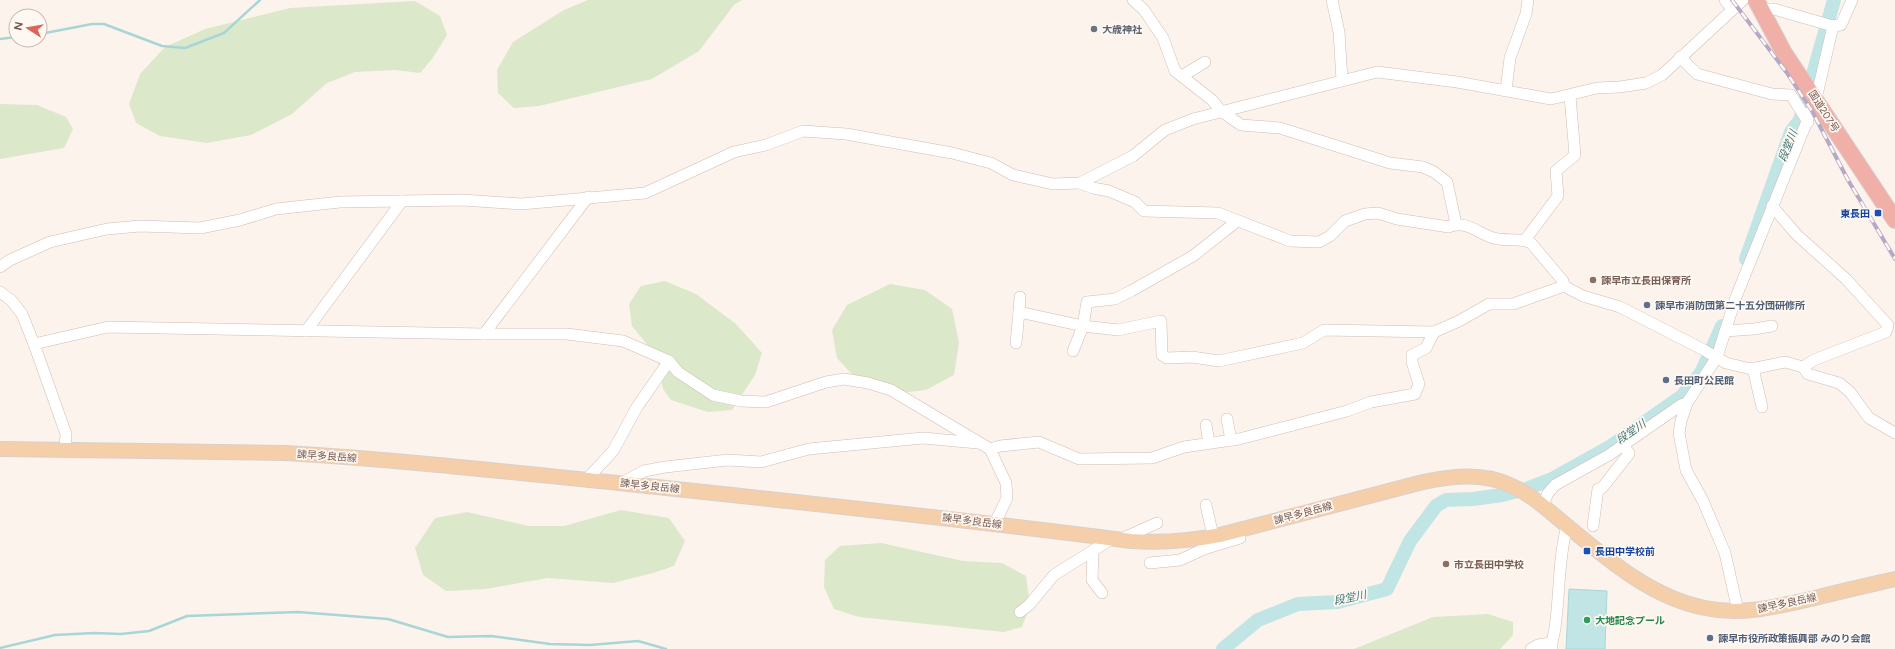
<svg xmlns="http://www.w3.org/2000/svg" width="1895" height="649" viewBox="0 0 1895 649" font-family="Figtree,'Noto Sans JP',sans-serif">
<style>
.green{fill:#dbe9ca}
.water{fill:#c1e5e5;stroke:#a8d6d6}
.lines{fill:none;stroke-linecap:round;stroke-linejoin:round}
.stream{stroke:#a8d6d6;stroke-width:2.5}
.river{stroke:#c1e5e5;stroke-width:14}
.minor-casing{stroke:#d0bcb4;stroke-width:12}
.major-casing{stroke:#d9d0ce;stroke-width:16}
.highway-casing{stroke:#d9d0ce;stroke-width:18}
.minor{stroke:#fff;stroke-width:11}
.major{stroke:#f5ceaa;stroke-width:14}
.highway{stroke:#f1b0a7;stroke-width:16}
.rail-casing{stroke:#b5a9c6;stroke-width:4}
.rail{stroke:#fef8f2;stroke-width:2.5;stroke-dasharray:8;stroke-linecap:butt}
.worship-dot{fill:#6b7280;stroke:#fef8f2;stroke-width:1.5}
.transit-dot{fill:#1a4fb4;stroke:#fef8f2;stroke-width:1.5}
.education-dot{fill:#8d6e63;stroke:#fef8f2;stroke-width:1.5}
.service-dot{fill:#5c6f8a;stroke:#fef8f2;stroke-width:1.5}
.leisure-dot{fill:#2e9e5b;stroke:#fef8f2;stroke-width:1.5}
.labels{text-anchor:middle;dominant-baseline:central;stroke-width:3.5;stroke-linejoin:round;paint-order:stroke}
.worship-label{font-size:10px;font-weight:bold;fill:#5b616d;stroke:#fef8f2;text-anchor:start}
.street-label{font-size:10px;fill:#76584f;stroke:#fef8f2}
.transit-label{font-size:10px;font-weight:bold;fill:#164399;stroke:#fef8f2;text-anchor:end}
.education-label{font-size:10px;font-weight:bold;fill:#785e54;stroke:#fef8f2;text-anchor:start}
.service-label{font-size:10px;font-weight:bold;fill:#4e5e75;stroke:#fef8f2;text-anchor:start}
.leisure-label{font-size:10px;font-weight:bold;fill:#27864d;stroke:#fef8f2;text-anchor:start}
.water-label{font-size:11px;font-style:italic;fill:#437879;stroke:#fef8f2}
</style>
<rect width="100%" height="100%" fill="#fcf3ec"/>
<g class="green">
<path d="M588,0H742L734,5L699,51L652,79L539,106L514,108L498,93L497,70L513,42L564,10Z"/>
<path d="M415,1L440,16L447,35L432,59L420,73L395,70L355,72L327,83L292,114L251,135L207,143L160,136L136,123L129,104L140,74L165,47L205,29L290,8Z"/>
<path d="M0,104L37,105L66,117L73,129L64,148L0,159Z"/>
<path d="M665,281L696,294L736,324L762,353L755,375L732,410L708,412L671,400L663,389L658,362L645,342L632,326L629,304L641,286Z"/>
<path d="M890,284L925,290L952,309L959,343L954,375L926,390L892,394L860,383L837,358L832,330L847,305Z"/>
<path d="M621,510L669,518L685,541L674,566L653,573L613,583L548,578L485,589L446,591L423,575L415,548L435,518L467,512L529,526H564Z"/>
<path d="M881,543L963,561L1002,563L1026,576L1030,606L1022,627L1004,632L859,617L834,609L824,587L825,560L840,546Z"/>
<path d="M1488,614L1513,622V635L1500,649H1354L1433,617Z"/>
</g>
<path class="water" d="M1569,589L1607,591L1605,649H1566Z"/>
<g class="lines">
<g class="stream">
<path d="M40,34L92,24H104L162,46L185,48L224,33L260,0"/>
<path d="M0,39L16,37"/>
<path d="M0,648L55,635L94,633L121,634L149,631L187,616L298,612L388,619L448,637L491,636L550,644L590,645L638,641L666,649"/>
</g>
<g class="river">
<path d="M1746,259L1791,132L1800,120L1834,0"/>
<path d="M1223,649L1258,620L1298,604L1338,602L1387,589L1410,541L1436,506L1446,500L1473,499L1502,495L1526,489L1552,479L1611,446L1682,396L1701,373L1722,326"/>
</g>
<g class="minor-casing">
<g id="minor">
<path d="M1133,0L1144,10L1163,38L1175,71L1212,100L1221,111L1241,125L1280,128L1390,163L1423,167L1434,172L1447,182L1456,224"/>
<path d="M1332,0L1339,32L1342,80"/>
<path d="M1725,0L1732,9"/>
<path d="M1761,9H1774L1833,26L1841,25L1852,0"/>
<path d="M1680,57L1697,74L1772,94L1791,95L1808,122"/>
<path d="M1182,76L1205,62"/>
<path d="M1506,90L1510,58L1526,14L1528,0"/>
<path d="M1080,183L1093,188L1109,191L1135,202L1144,211L1218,213L1290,241L1319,242L1330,236L1345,221L1365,214L1378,213L1397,219L1449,227C1464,219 1479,234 1494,238C1506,242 1520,237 1531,243L1563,281L1564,286"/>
<path d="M1772,206L1797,235L1846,279L1888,325L1886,332L1814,360L1803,367"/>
<path d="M1236,222L1193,256L1131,291L1115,299L1087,302L1083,326L1118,330L1161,321L1162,355L1167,358L1192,357L1219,361L1303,343L1324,330L1434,332L1459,321L1489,304H1513L1564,286L1583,296L1620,307L1704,350L1726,363L1751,369L1785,362L1803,367L1808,374L1839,383L1850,392L1869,418L1895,433"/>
<path d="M1525,240L1558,196L1556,171L1575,155L1570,96"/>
<path d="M0,267L10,260L50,242L107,229L140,226L200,228L240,220L276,209L340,202L402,201L463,200L521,204L645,193L734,152L766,145L803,131L846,134L952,153L991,163L1013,175L1053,184L1080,183L1133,156L1165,130L1193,119L1377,72L1457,82L1551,99L1597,88L1620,87L1646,83L1662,75L1743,0"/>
<path d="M0,292L11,300L22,314L34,344L66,434L65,450"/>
<path d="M1020,297L1019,312L1083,326L1073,351"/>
<path d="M306,331L402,201"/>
<path d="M1725,331L1754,329L1772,326"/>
<path d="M484,334L588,197"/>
<path d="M1016,343L1019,312"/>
<path d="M34,344L108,327L484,334H567L623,341L669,361L678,372L713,395L741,401L766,402L826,382L844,379L868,383L891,390L990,449L1000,446L1039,442L1079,459L1152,458L1184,447L1239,439L1347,411L1371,402L1415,394L1419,384L1412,362V355L1426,348L1434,332"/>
<path d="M1753,368L1762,407"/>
<path d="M1227,419L1231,440"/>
<path d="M1206,425L1209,443"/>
<path d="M990,449L1006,483L1007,498L995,523"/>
<path d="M586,480L613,451L637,407L669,361"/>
<path d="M621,483L644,471L665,467L728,460L761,462L809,449L923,438L978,443"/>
<path d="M1206,505L1213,536"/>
<path d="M1543,505L1548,493L1555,485L1609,455L1681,405L1687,403"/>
<path d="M1593,526L1598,489L1602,488L1628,455L1629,453L1623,445"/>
<path d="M1121,539L1157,523"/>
<path d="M1093,551L1092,580L1102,593"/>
<path d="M1150,563L1180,560L1204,549L1240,538L1239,530"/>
<path d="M1738,611L1725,553L1703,501L1686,470L1679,433L1681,421L1687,403L1717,357L1736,297L1816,99L1833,26"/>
<path d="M1020,612L1029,605L1054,575L1113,538"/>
<path d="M1531,649L1538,645L1551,643"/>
<path d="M1552,649C1551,641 1554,636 1555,628C1560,593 1558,560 1567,526"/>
</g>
</g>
<g class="major-casing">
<path id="major" d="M0,449L285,453C406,460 527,474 647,486C809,503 970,520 1131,541C1162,543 1190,541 1220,535L1423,482C1452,476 1484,472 1512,486C1532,495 1549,511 1566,525C1607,559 1652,598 1705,608C1743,616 1778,606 1815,598C1842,591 1869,585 1895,579"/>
</g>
<g class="highway-casing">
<path id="highway" d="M1756,0L1784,53L1895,220"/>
</g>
<use href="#minor" class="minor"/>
<use href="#major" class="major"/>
<use href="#highway" class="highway"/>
<g class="rail-casing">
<path id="rail" d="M1732,0L1787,73L1812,111L1848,180L1895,259"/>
</g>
<use href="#rail" class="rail"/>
</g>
<circle class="worship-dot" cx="1094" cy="29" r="4"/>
<g class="transit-dot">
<rect x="1874" y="209" width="8" height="8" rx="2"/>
<rect x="1583" y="547" width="8" height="8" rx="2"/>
</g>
<g class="education-dot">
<circle cx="1593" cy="280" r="4"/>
<circle cx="1446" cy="564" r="4"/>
</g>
<g class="service-dot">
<circle cx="1647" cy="305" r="4"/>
<circle cx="1666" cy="380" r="4"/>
<circle cx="1710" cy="638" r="4"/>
</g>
<circle class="leisure-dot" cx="1587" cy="620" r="4"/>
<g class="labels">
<g class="worship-label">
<text x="1102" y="29">大歳神社</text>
</g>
<g class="street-label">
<text transform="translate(1824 111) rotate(57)">国道207号</text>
<text transform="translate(327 456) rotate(4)">諫早多良岳線</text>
<text transform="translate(650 486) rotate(6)">諫早多良岳線</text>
<text transform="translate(1303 513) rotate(-15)">諫早多良岳線</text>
<text transform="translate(972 521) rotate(7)">諫早多良岳線</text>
<text transform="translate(1787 603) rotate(-12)">諫早多良岳線</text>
</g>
<g class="transit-label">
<text x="1870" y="213">東長田</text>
<text x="1595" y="551" text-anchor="start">長田中学校前</text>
</g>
<g class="education-label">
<text x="1601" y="280">諫早市立長田保育所</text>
<text x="1454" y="564">市立長田中学校</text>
</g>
<g class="service-label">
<text x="1655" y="305">諫早市消防団第二十五分団研修所</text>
<text x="1674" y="380">長田町公民館</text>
<text x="1718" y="638">諫早市役所政策振興部 みのり会館</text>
</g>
<g class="leisure-label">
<text x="1595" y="620">大地記念プール</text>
</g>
<g class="water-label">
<text transform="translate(1788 146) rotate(-68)">段堂川</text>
<text transform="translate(1631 432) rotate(-35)">段堂川</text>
<text transform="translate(1350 598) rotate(-12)">段堂川</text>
</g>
</g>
<g transform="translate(28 28) rotate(282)"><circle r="19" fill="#fef8f2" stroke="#c8b8b1"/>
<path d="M0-3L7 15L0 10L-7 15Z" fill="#dd645a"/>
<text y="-6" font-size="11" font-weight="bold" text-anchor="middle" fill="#76584f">N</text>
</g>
</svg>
